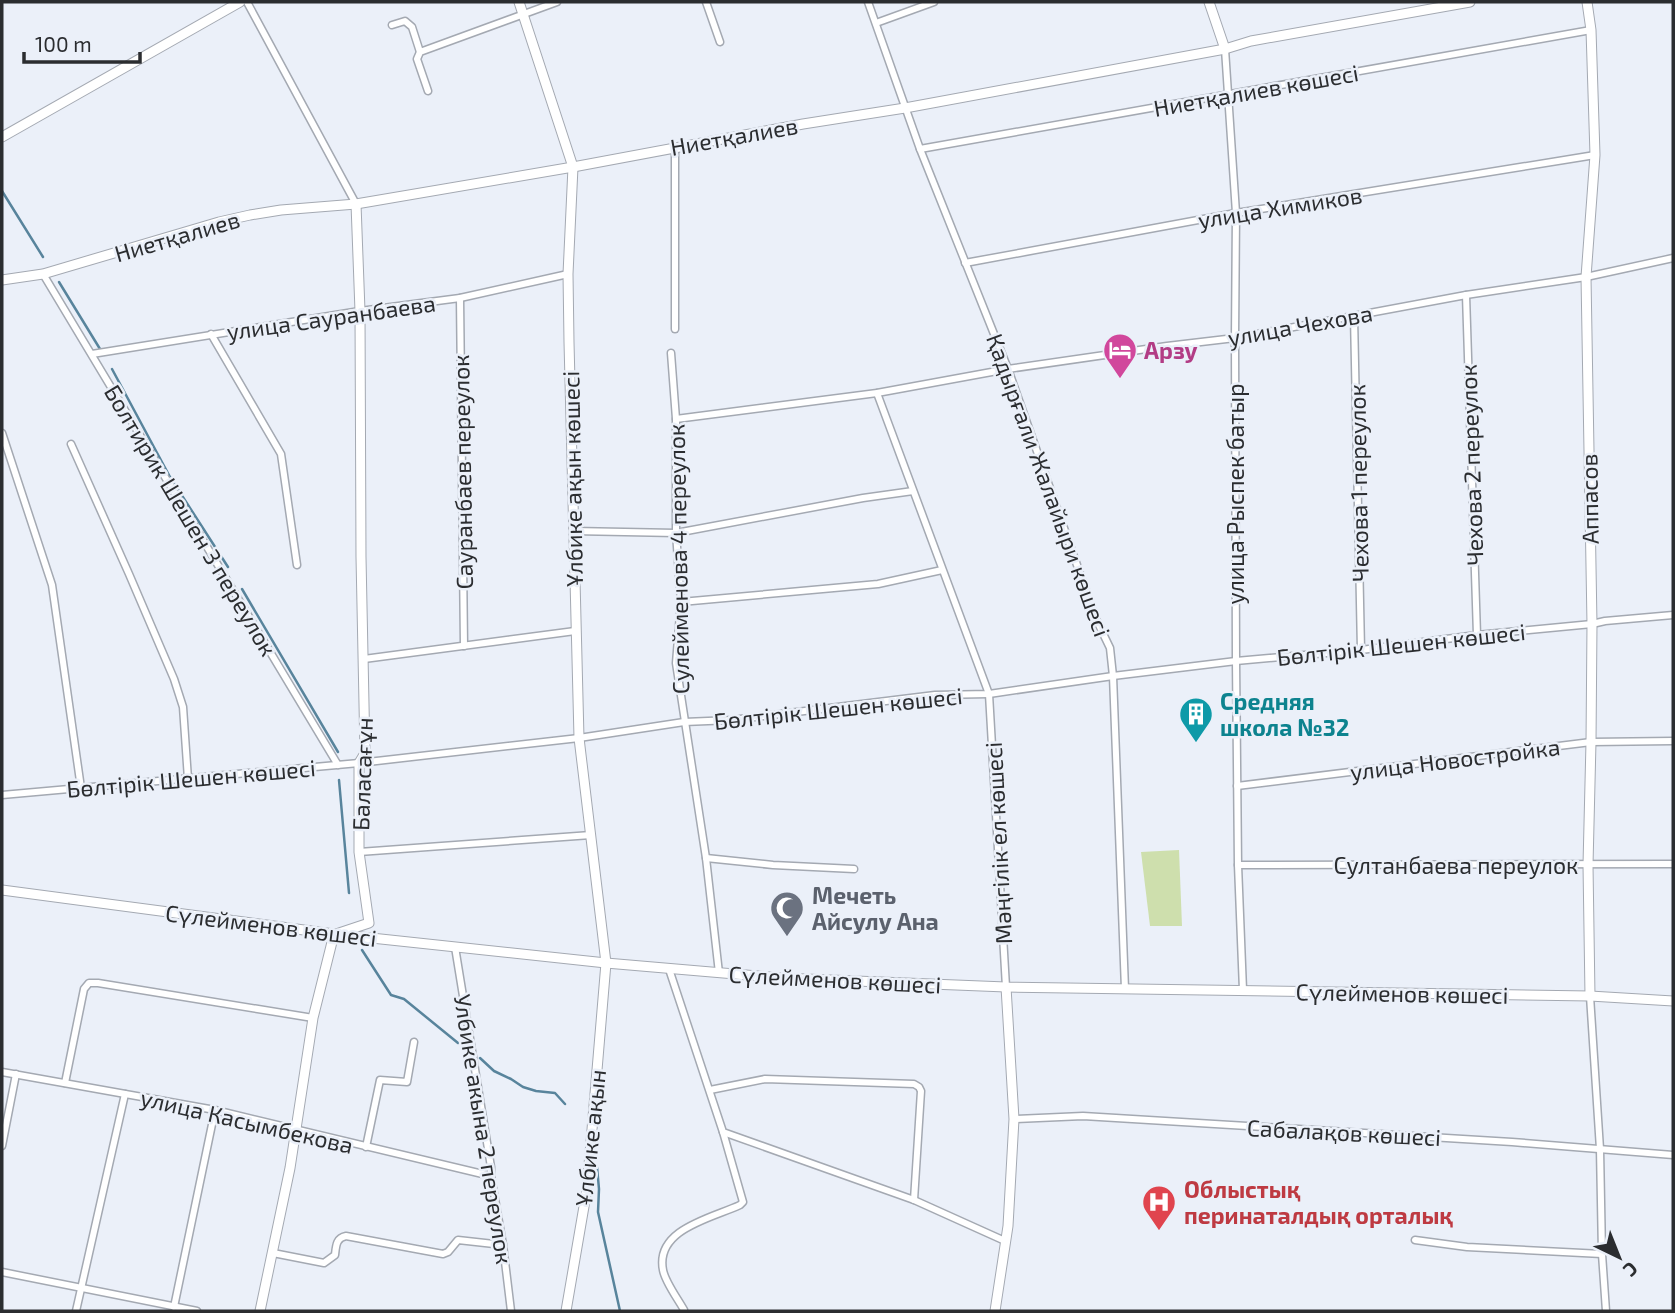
<svg xmlns="http://www.w3.org/2000/svg" width="1675" height="1313" viewBox="0 0 1675 1313" font-family="'Exo 2',sans-serif">
<style>
.green{fill:#cedfad}
.lines{fill:none;stroke-linecap:round;stroke-linejoin:round}
.stream{stroke:#58849c;stroke-width:2.5}
.street-casing{stroke:#a4a9b2;stroke-width:9}
.secondary-casing{stroke:#a4a9b2;stroke-width:11}
.street{stroke:#fff;stroke-width:6}
.secondary{stroke:#fff;stroke-width:9}
.labels{text-anchor:middle;dominant-baseline:central;stroke-width:5;stroke-linejoin:round;paint-order:stroke}
.street-label{font-size:23px;fill:#2b2d30;stroke:#ebf0f9}
.hotel-label{font-size:23px;font-weight:bold;fill:#b23c85;stroke:#ebf0f9;text-anchor:start}
.culture-label{font-size:23px;font-weight:bold;fill:#0d838f;stroke:#ebf0f9;text-anchor:start}
.worship-label{font-size:23px;font-weight:bold;fill:#5b616d;stroke:#ebf0f9;text-anchor:start}
.health-label{font-size:23px;font-weight:bold;fill:#be3a42;stroke:#ebf0f9;text-anchor:start}
</style>
<rect width="100%" height="100%" fill="#ebf0f9"/>
<path class="green" d="M1179,850L1182,926H1150L1141,852Z"/>
<g class="lines">
<g class="stream">
<path d="M2,191L43,257"/>
<path d="M59,282L100,349"/>
<path d="M112,369L170,477L228,567"/>
<path d="M242,589L338,752"/>
<path d="M339,780L349,893"/>
<path d="M362,950L391,995L404,999L458,1043"/>
<path d="M480,1058L494,1071L511,1079L523,1087L536,1091L555,1093L565,1104"/>
<path d="M597,1167L599,1189L598,1212L620,1311"/>
</g>
<g class="street-casing">
<g id="street">
<path d="M247,2L356,204"/>
<path d="M706,2L720,42"/>
<path d="M868,2L920,149L1008,369L1096,619L1110,648L1113,676L1125,989"/>
<path d="M876,23L934,2"/>
<path d="M392,25L405,21L412,27L420,52"/>
<path d="M1225,49L1236,213L1235,338L1236,661L1238,865L1243,990"/>
<path d="M428,91L417,59L420,52L557,2"/>
<path d="M675,147V329"/>
<path d="M920,149L1591,30"/>
<path d="M965,263L1236,213L1595,155"/>
<path d="M43,274L338,765"/>
<path d="M1466,295L1477,635"/>
<path d="M460,298L464,646"/>
<path d="M1354,316L1361,650"/>
<path d="M211,334L281,454L297,565"/>
<path d="M671,353L676,419V533L681,602L676,663L706,858L719,973"/>
<path d="M92,354L360,311L460,298L568,274"/>
<path d="M877,393L989,694L1006,987"/>
<path d="M676,419L877,393L1008,369L1167,346L1235,338L1466,295L1586,277L1673,258"/>
<path d="M2,433L52,585L81,788"/>
<path d="M71,444L129,574L174,679L183,707L188,779"/>
<path d="M573,531L676,533L863,498L913,491"/>
<path d="M681,602L878,584L942,570"/>
<path d="M364,659L575,631"/>
<path d="M1237,786L1591,742L1673,741"/>
<path d="M2,795L359,763L579,738L684,722L732,720L935,695L989,694L1113,676L1236,661L1361,650L1477,635L1592,624L1605,621L1673,615"/>
<path d="M359,852L591,835"/>
<path d="M706,858L773,865L854,869"/>
<path d="M1238,865L1673,864"/>
<path d="M455,947L491,1167V1176L503,1245L511,1311"/>
<path d="M669,969L723,1132L914,1200L1005,1241"/>
<path d="M1590,996L1600,1149L1602,1254L1606,1311"/>
<path d="M2,1072L215,1110L491,1176"/>
<path d="M65,1083L84,989L89,983H98L313,1018"/>
<path d="M710,1090L765,1079L914,1084L919,1087L921,1091L914,1200"/>
<path d="M1014,1119L1083,1116L1512,1142L1673,1155"/>
<path d="M2,1146L16,1074"/>
<path d="M366,1147L380,1080L407,1082L414,1042"/>
<path d="M1415,1240L1467,1247L1602,1254"/>
<path d="M273,1253L324,1263L335,1255C336,1246 336,1238 346,1236L443,1254L448,1252L458,1240L503,1245"/>
<path d="M2,1272L197,1311"/>
<path d="M174,1307L215,1110"/>
<path d="M684,1310C678,1299 665,1282 663,1270C655,1229 712,1218 740,1205L743,1202L723,1132"/>
<path d="M76,1311L125,1094"/>
</g>
</g>
<g class="secondary-casing">
<g id="secondary">
<path d="M519,2L573,167L568,274L569,342L579,738L606,963L587,1189L566,1311"/>
<path d="M1209,2L1225,49"/>
<path d="M1587,2L1591,30L1595,155L1586,277L1592,624L1591,742L1588,865L1590,996"/>
<path d="M2,137L240,2"/>
<path d="M2,280L43,274L219,222L250,215L281,210L356,204L573,167L803,124L905,108L1225,49L1251,41L1470,2"/>
<path d="M2,890L334,934L606,963L781,978L1006,987L1590,996L1673,1001"/>
<path d="M339,933L369,923L359,852V763L365,753L361,557L360,311L356,204"/>
<path d="M260,1311L290,1168L313,1018L334,934"/>
<path d="M995,1311L1008,1226L1014,1119L1006,987"/>
</g>
</g>
<use href="#street" class="street"/>
<use href="#secondary" class="secondary"/>
</g>
<defs>
<g id="hotel-pin" transform="scale(1.75)"><path d="M0 17L-7.5 6A9.5 9.5 0 1 1 7.5 6Z" fill="#d1479c" stroke="#ebf0f9"/><path d="M-6-4.5h1.5V1H6V5H4.5V3h-9V5H-6ZM-4 0a1.8 1.8 0 1 1 3.6 0ZM.5 0V-2.5h3Q6-2.5 6 0Z" fill="#fff"/></g>
<g id="building-pin" transform="scale(1.75)"><path d="M0 17L-7.5 6A9.5 9.5 0 1 1 7.5 6Z" fill="#0f9aa8" stroke="#ebf0f9"/><path d="M-4-6H4V6H1V3H-1V6H-4ZM-2.5-4.3h1.7v1.8h-1.7ZM.8-4.3h1.7v1.8H.8ZM-2.5-1h1.7V.8h-1.7ZM.8-1h1.7V.8H.8Z" fill="#fff"/></g>
<g id="mosque-pin" transform="scale(1.75)"><path d="M0 17L-7.5 6A9.5 9.5 0 1 1 7.5 6Z" fill="#6b7280" stroke="#ebf0f9"/><path d="M3.5-4.9A6 6 0 1 0 3.5 4.9A5 5 0 1 1 3.5-4.9Z" fill="#fff"/></g>
<g id="hospital-pin" transform="scale(1.75)"><path d="M0 17L-7.5 6A9.5 9.5 0 1 1 7.5 6Z" fill="#e0444e" stroke="#ebf0f9"/><path d="M-5-5h3v3.5h4V-5h3V5h-3V1.5h-4V5h-3Z" fill="#fff"/></g>
</defs>
<g fill-rule="evenodd">
<use href="#hotel-pin" x="1120" y="350"/>
<use href="#building-pin" x="1196" y="714"/>
<use href="#mosque-pin" x="787" y="908"/>
<use href="#hospital-pin" x="1159" y="1202"/>
</g>
<g class="labels">
<g class="street-label">
<text transform="translate(1256 90) rotate(-10)">Ниетқалиев көшесі</text>
<text transform="translate(734 136) rotate(-10)">Ниетқалиев</text>
<text transform="translate(1280 207) rotate(-9)">улица Химиков</text>
<text transform="translate(177 236) rotate(-16)">Ниетқалиев</text>
<text transform="translate(331 317) rotate(-8)">улица Сауранбаева</text>
<text transform="translate(1300 325) rotate(-10)">улица Чехова</text>
<text transform="translate(1471 465) rotate(-92)">Чехова 2 переулок</text>
<text transform="translate(462 472) rotate(-91)">Сауранбаев переулок</text>
<text transform="translate(572 479) rotate(-91)">Ұлбике ақын көшесі</text>
<text transform="translate(1358 483) rotate(-91)">Чехова 1 переулок</text>
<text transform="translate(1049 485) rotate(70)">Қадырғали Жалайыри көшесі</text>
<text transform="translate(1235 494) rotate(-90)">улица Рыспек батыр</text>
<text transform="translate(1589 499) rotate(-91)">Аппасов</text>
<text transform="translate(191 520) rotate(59)">Болтирик Шешен 3 переулок</text>
<text transform="translate(678 559) rotate(-91)">Сулейменова 4 переулок</text>
<text transform="translate(1401 644) rotate(-6)">Бөлтірік Шешен көшесі</text>
<text transform="translate(838 708) rotate(-6)">Бөлтірік Шешен көшесі</text>
<text transform="translate(1455 759) rotate(-7)">улица Новостройка</text>
<text transform="translate(362 774) rotate(-88)">Баласағұн</text>
<text transform="translate(191 778) rotate(-5)">Бөлтірік Шешен көшесі</text>
<text transform="translate(998 843) rotate(-93)">Мәңгілік ел көшесі</text>
<text x="1456" y="865">Султанбаева переулок</text>
<text transform="translate(271 925) rotate(7)">Сүлейменов көшесі</text>
<text transform="translate(835 979) rotate(3)">Сүлейменов көшесі</text>
<text transform="translate(1402 993) rotate(1)">Сүлейменов көшесі</text>
<text transform="translate(247 1121) rotate(13)">улица Касымбекова</text>
<text transform="translate(484 1129) rotate(81)">Улбике акына 2 переулок</text>
<text transform="translate(1344 1132) rotate(3)">Сабалақов көшесі</text>
<text transform="translate(590 1138) rotate(-84)">Ұлбике ақын</text>
</g>
<g class="hotel-label">
<text x="1144" y="350">Арзу</text>
</g>
<g class="culture-label">
<text x="1220" y="701">Средняя<tspan x="1220" dy="26">школа №32</tspan></text>
</g>
<g class="worship-label">
<text x="812" y="895">Мечеть<tspan x="812" dy="26">Айсулу Ана</tspan></text>
</g>
<g class="health-label">
<text x="1184" y="1189">Облыстық<tspan x="1184" dy="26">перинаталдық орталық</tspan></text>
</g>
</g>
<rect width="1675" height="1313" fill="none" stroke="#2b2d30" stroke-width="7"/>
<g transform="translate(1619 1257) rotate(137)" stroke="#ebf0f9" stroke-width="5" paint-order="stroke">
<path d="M0-5L12 26L0 18L-12 26Z" fill="#2b2d30"/>
<text y="-10" font-size="19" font-weight="bold" text-anchor="middle" fill="#2b2d30">С</text>
</g>
<path d="M24 52v10h116v-10" fill="none" stroke="#2b2d30" stroke-width="3.5"/>
<text x="35" y="52" font-size="21" fill="#2b2d30" stroke="#ebf0f9" stroke-width="5" paint-order="stroke">100 m</text>
</svg>
